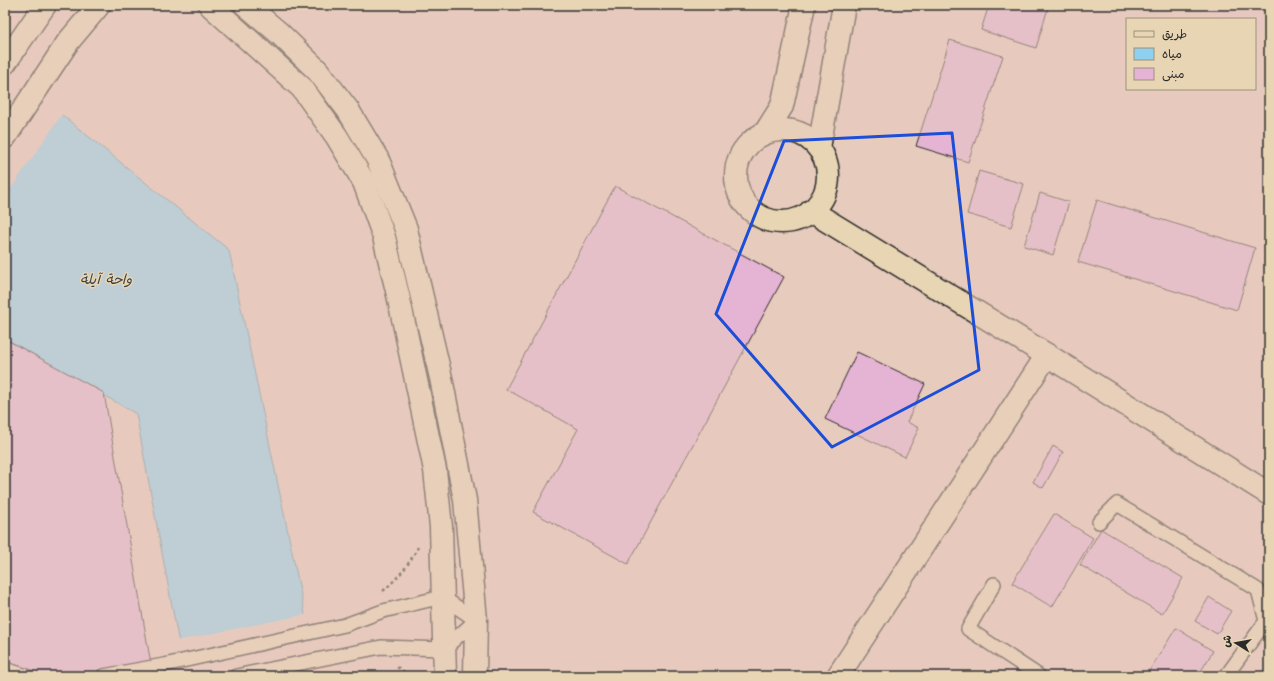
<svg xmlns="http://www.w3.org/2000/svg" width="1274" height="681" viewBox="0 0 1274 681" font-family="'Architects Daughter','Playpen Sans Arabic',sans-serif">
<style>
.built{fill:#e6c4c4}
.water{fill:#8ed0ef;stroke:#668ea1}
.pier{fill:#e7cbbd}
.building{fill:#e5b4d4;stroke:#2b2b2b}
.lines{fill:none;stroke-linecap:round;stroke-linejoin:round}
.lane-casing{stroke:#2b2b2b;stroke-width:16}
.street-casing{stroke:#2b2b2b;stroke-width:25}
.secondary-casing{stroke:#2b2b2b;stroke-width:25}
.path{stroke:#2b2b2b;stroke-width:2.5;stroke-dasharray:3 3;stroke-linecap:butt}
.lane{stroke:#e8d5b3;stroke-width:13}
.street{stroke:#e8d5b3;stroke-width:22}
.secondary{stroke:#e8d5b3;stroke-width:22}
.marked{fill:none;stroke:#1d4ed8;stroke-width:3;stroke-linejoin:round}
.labels{text-anchor:middle;dominant-baseline:central;stroke-width:3;stroke-linejoin:round;paint-order:stroke}
.water-label{font-size:14px;font-style:italic;fill:#3a4448;stroke:#e8d5b3}
</style>
<rect width="100%" height="100%" fill="#e7cbbd"/>
<filter id="ink" filterUnits="userSpaceOnUse"><feTurbulence type="fractalNoise" baseFrequency=".025" numOctaves="2"/><feDisplacementMap in="SourceGraphic" scale="8" xChannelSelector="R" yChannelSelector="G"/><feConvolveMatrix kernelMatrix="1 2 1 2 8 2 1 2 1" color-interpolation-filters="sRGB"/></filter>
<g filter="url(#ink)">
<path class="built" d="M1199,5H1269V39L1255,32V19H1226Z"/>
<path class="water" d="M5,63L41,98L229,250L318,676H185L136,414L5,338Z"/>
<g class="pier">
<path d="M5,61L42,96L63,113L5,197Z"/>
<path d="M308,614L320,676H183L176,641Z"/>
</g>
<g class="building">
<path d="M989,5H1049L1036,48L981,30Z"/>
<path d="M950,40L1003,56L968,162L916,146Z"/>
<path d="M979,171L1024,184L1011,227L967,214Z"/>
<path d="M615,186L784,277L628,564L533,512L578,429L506,389Z"/>
<path d="M1040,193L1069,202L1053,255L1024,246Z"/>
<path d="M1097,200L1255,248L1237,310L1078,262Z"/>
<path d="M5,339L104,393L153,676H5Z"/>
<path d="M857,352L925,384L907,422L919,428L905,457L825,419Z"/>
<path d="M1053,446L1063,452L1043,488L1033,482Z"/>
<path d="M1054,514L1093,538L1052,607L1012,583Z"/>
<path d="M1101,529L1183,578L1162,614L1080,565Z"/>
<path d="M1209,597L1231,611L1217,634L1195,621Z"/>
<path d="M1176,628L1213,651L1198,676H1146Z"/>
</g>
<g class="lines">
<g class="lane-casing">
<g id="lane">
<path d="M1099,522L1117,504L1258,590L1266,621L1226,676"/>
<path d="M994,584L968,629L1039,676"/>
<path d="M5,669L27,676"/>
<path d="M103,676L164,665L345,625L383,611L442,597L476,620L444,649L381,647L236,676"/>
</g>
</g>
<g class="street-casing">
<g id="street">
<path d="M5,63L45,5"/>
<circle cx="782" cy="176" r="46"/>
<path d="M765,133L782,106L804,5"/>
<path d="M5,137L68,42L99,5"/>
<path d="M819,148L844,5"/>
<path d="M811,211L1047,355L1269,494"/>
<path d="M838,676L1047,355"/>
</g>
</g>
<g class="secondary-casing">
<g id="secondary">
<path d="M210,5L302,88L337,137L364,182L384,237L398,295L435,470L441,527L445,676"/>
<path d="M246,5L279,33L318,71L348,110L378,160L406,229L441,378L465,500L476,620L475,676"/>
</g>
</g>
<g class="path">
<path d="M383,591C398,578 409,565 418,547"/>
<path d="M397,667L410,676"/>
</g>
<use href="#lane" class="lane"/>
<use href="#street" class="street"/>
<use href="#secondary" class="secondary"/>
</g>
</g>
<path d="M0 0H1274V681H0ZM952,133L979,370L832,447L716,314L784,141Z" fill="#e7cbbd" fill-opacity=".55" fill-rule="evenodd"/>
<path class="marked" d="M952,133L979,370L832,447L716,314L784,141Z"/>
<g class="labels">
<g class="water-label">
<text x="106" y="280">واحة آيلة</text>
</g>
</g>
<rect width="1274" height="681" fill="none" stroke="#e8d5b3" stroke-width="20"/>
<rect x="10" y="10" width="1254" height="661" fill="none" stroke="#2b2b2b" stroke-width="1.5" filter="url(#ink)"/>
<rect x="1126" y="18" width="130" height="72" fill="#e8d5b3" stroke="#9c917d"/>
<rect x="1134" y="31" width="20" height="6" fill="#e8d5b3" stroke="#9c917d"/>
<text x="1162" y="38" font-size="12" fill="#2b2b2b">طريق</text>
<rect x="1134" y="48" width="20" height="12" fill="#8ed0ef" stroke="#9c917d"/>
<text x="1162" y="58" font-size="12" fill="#2b2b2b">مياه</text>
<rect x="1134" y="68" width="20" height="12" fill="#e5b4d4" stroke="#9c917d"/>
<text x="1162" y="78" font-size="12" fill="#2b2b2b">مبنى</text>
<g transform="translate(1236 643) rotate(281)" stroke="#e8d5b3" stroke-width="3" paint-order="stroke">
<path d="M0-3L7 15L0 10L-7 15Z" fill="#2b2b2b"/>
<text y="-6" font-size="11" font-weight="bold" text-anchor="middle" fill="#2b2b2b">ش</text>
</g>
</svg>
